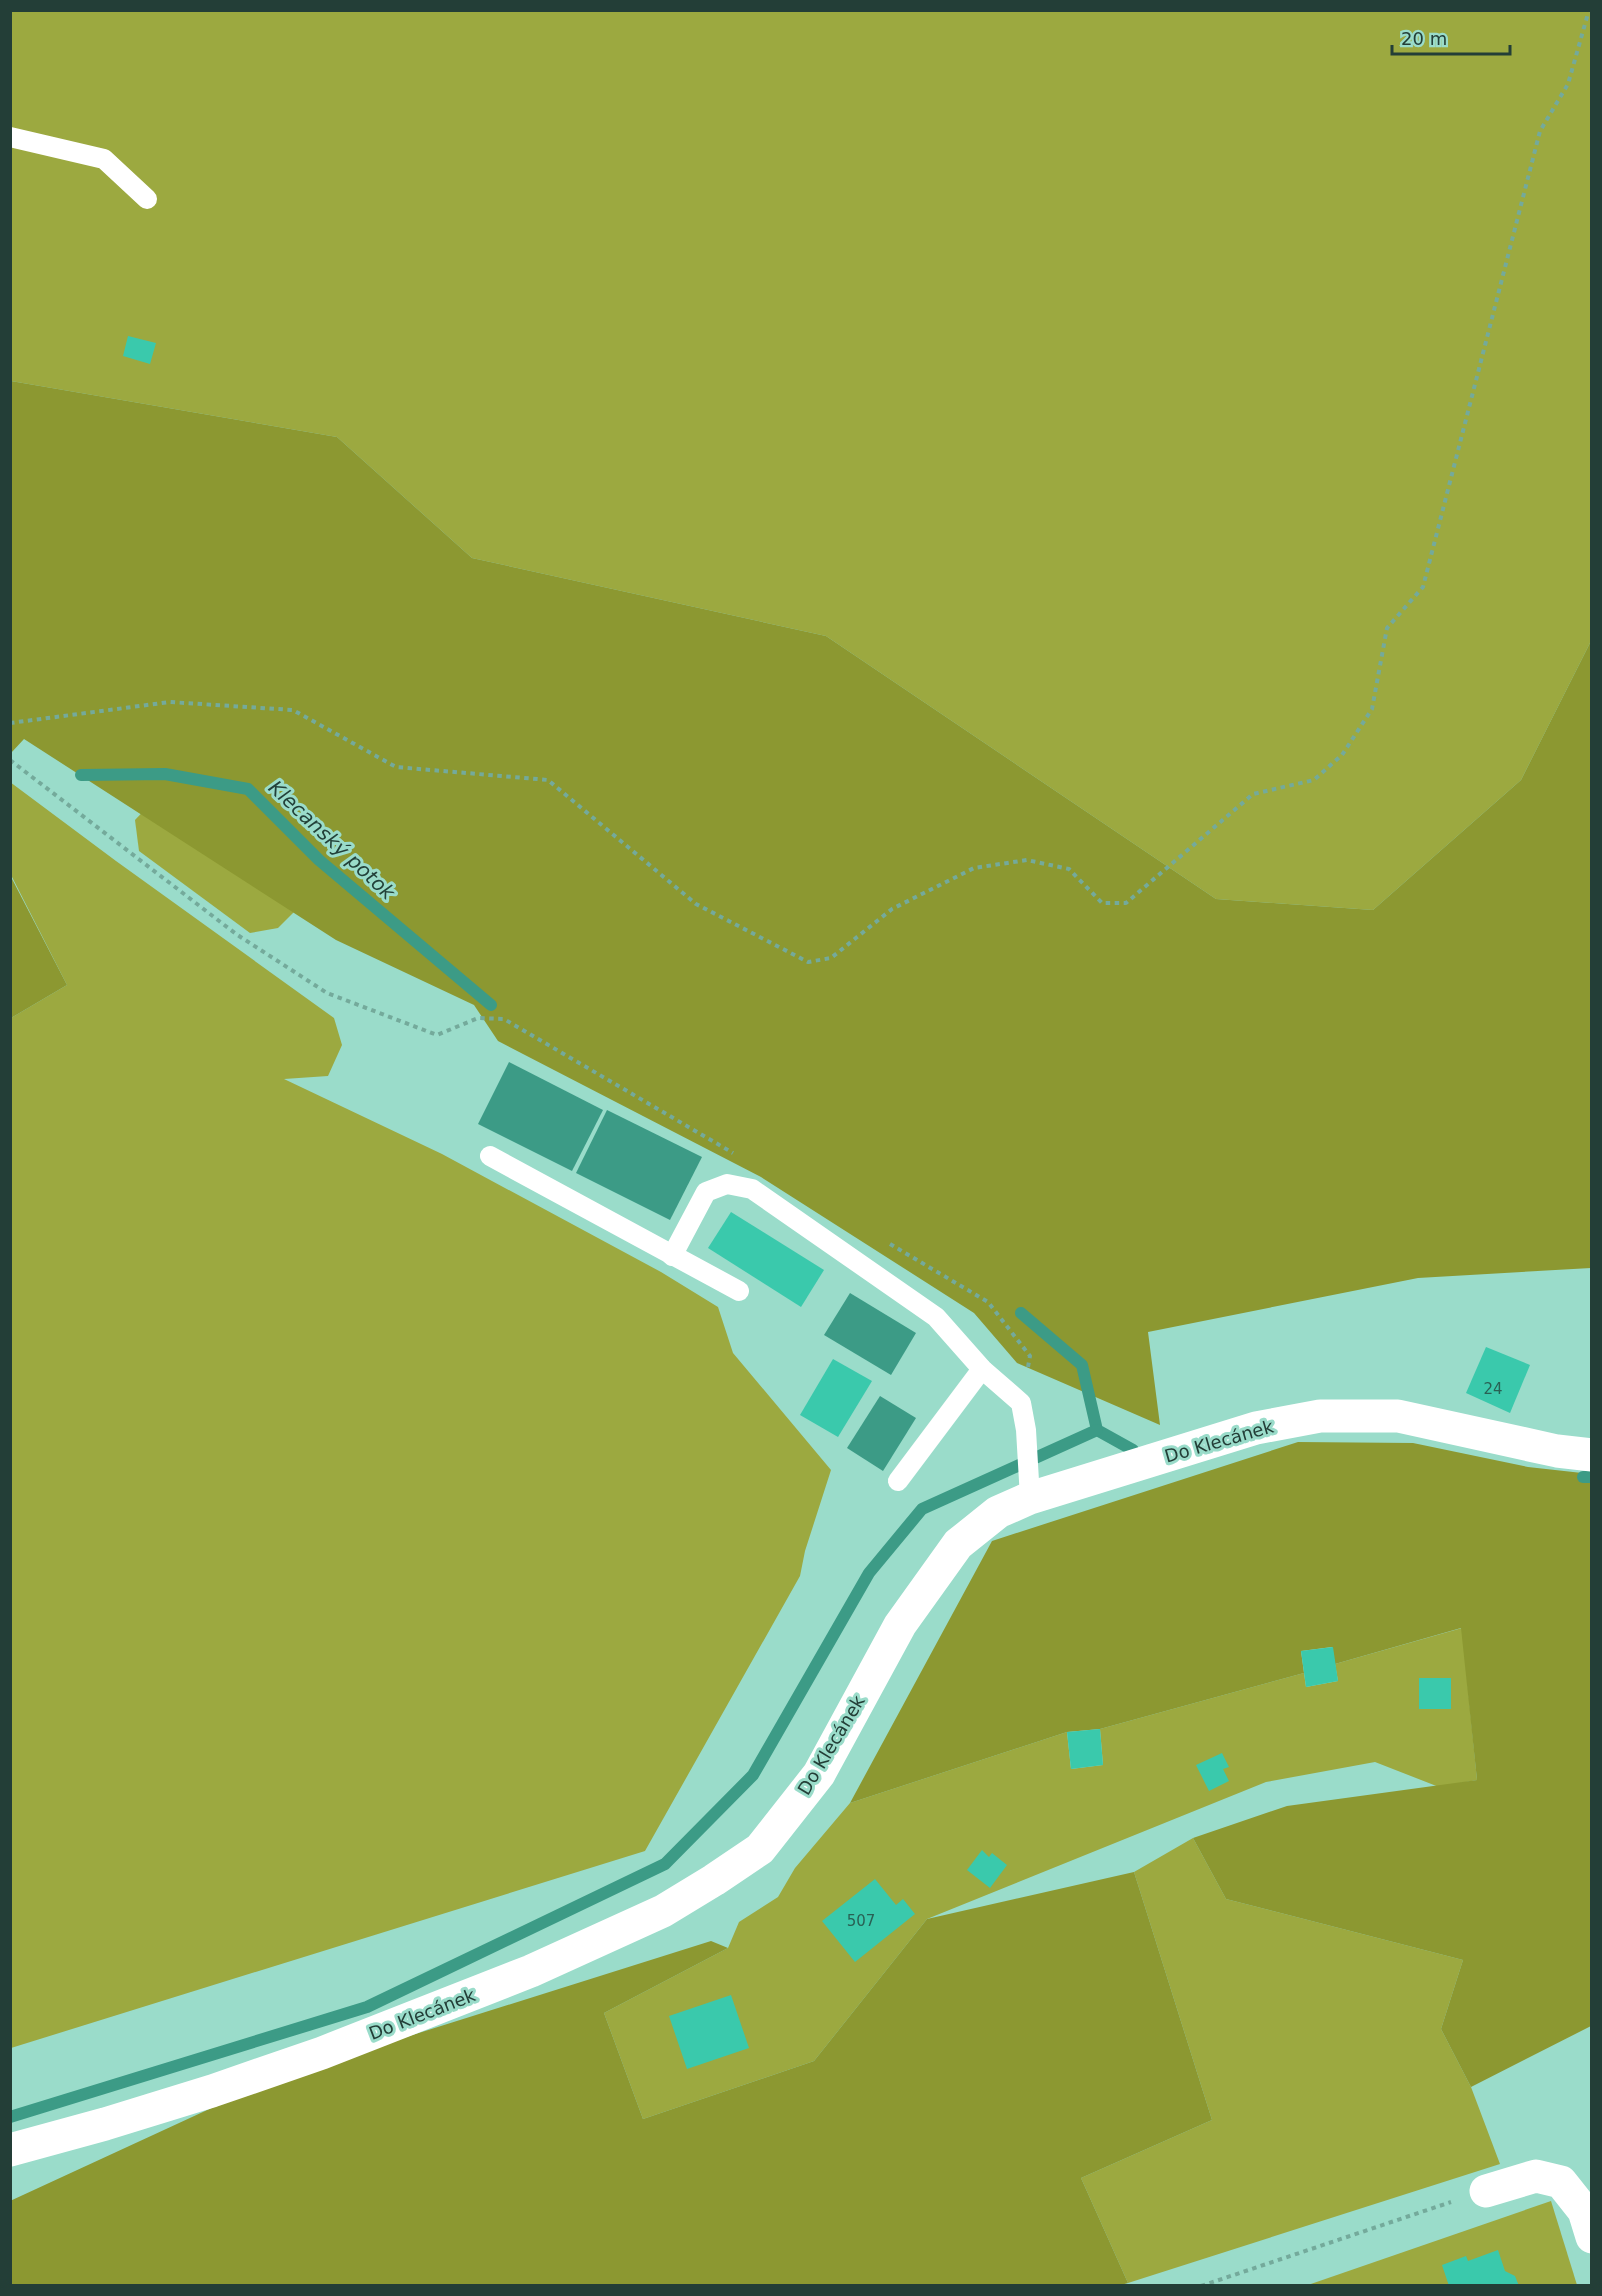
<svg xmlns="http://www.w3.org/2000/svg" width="1602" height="2296" viewBox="0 0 1602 2296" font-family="'DejaVu Sans',sans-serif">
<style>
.green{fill:#9ca940}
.forest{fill:#8c9831}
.water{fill:#3c9b86}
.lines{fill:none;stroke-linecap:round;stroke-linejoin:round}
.stream{stroke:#3c9b86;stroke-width:12}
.building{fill:#3ac9ac}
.path{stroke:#74aa9b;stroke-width:4;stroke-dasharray:4.5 4.5;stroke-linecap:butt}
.lane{stroke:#fff;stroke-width:20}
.street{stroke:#fff;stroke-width:33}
.labels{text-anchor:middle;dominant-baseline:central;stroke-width:6;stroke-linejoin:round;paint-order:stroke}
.number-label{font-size:15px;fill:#296154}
.street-label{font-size:18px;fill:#233e37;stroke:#9adcca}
.water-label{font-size:20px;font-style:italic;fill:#234139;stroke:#9adcca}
</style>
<rect width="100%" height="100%" fill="#9adcca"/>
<g class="green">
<path d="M10,11H1591V641L1521,780L1373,910L1216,899L826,636L472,558L337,437L11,381Z"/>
<path d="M10,782L116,861L334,1018L342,1045L328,1076L284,1079L442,1154L661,1272L718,1307L733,1353L831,1470L805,1551L800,1576L645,1851L11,2048V1018L67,985L11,875Z"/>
<path d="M153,801L299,907L278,928L250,933L139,851L135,820Z"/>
<path d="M1462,1628L1477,1780L1439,1787L1375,1762L1266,1782L927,1919L814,2061L643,2119L604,2013L728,1948L739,1922L778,1897L795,1868L850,1803L1067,1732L1071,1769L1103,1765L1100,1729L1304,1673L1306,1687L1338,1681L1335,1664Z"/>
<path d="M1193,1838L1226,1899L1463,1960L1441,2029L1471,2087L1500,2164L1128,2283L1081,2178L1212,2120L1134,1872Z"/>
<path d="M1551,2201L1577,2285L1305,2286Z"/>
</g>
<g class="forest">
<path d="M11,381L337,437L472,558L826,636L1216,899L1373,910L1521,780L1591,641V1268L1418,1278L1148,1332L1160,1425L1017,1363L974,1313L761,1177L498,1041L474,1005L336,940L24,739L11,753Z"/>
<path d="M10,875L67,985L11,1018H10Z"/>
<path d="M1298,1442L1413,1443L1528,1467L1591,1474V2026L1471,2087L1441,2029L1463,1960L1226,1899L1193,1838L1287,1806L1477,1780L1461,1628L1335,1664L1332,1647L1301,1651L1304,1673L1100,1729L1067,1732L850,1803L992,1541Z"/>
<path d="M1134,1872L1212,2120L1081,2178L1128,2283L1121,2285H11L10,2201L279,2077L711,1941L728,1948L604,2013L643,2119L814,2061L927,1919Z"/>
</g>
<g class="water">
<path d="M509,1062L603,1110L572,1171L478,1124Z"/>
<path d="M607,1110L702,1157L670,1220L576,1173Z"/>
<path d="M850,1293L916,1333L891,1375L824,1335Z"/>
<path d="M880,1396L916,1418L883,1471L847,1448Z"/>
</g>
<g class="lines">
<g class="stream">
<path d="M81,775L165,774L248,789L319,860L491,1005"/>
<path d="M1021,1313L1082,1365L1097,1430L1133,1450"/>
<path d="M1583,1477H1592"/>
<path d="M10,2117L367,2007L665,1864L753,1775L869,1573L922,1509L1097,1430"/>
</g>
</g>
<g class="building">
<path d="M128,336L156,343L150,364L123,356Z"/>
<path d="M731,1212L824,1270L801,1307L708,1248Z"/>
<path d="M1486,1347L1530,1365L1510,1413L1466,1393Z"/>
<path d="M833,1359L872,1381L838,1437L800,1415Z"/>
<path d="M1333,1647L1338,1681L1306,1687L1301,1651Z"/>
<rect x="1419" y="1678" width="32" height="31"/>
<path d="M1100,1729L1103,1765L1071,1769L1067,1732Z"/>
<path d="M1222,1753L1229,1767L1223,1769L1229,1781L1209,1791L1196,1765Z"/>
<path d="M982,1850L989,1857L992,1853L1007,1865L990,1888L967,1870Z"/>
<path d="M875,1879L896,1905L903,1899L915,1914L855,1962L822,1921Z"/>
<path d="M731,1995L749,2048L687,2069L669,2016Z"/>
<path d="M1498,2250L1505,2271L1515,2276L1519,2286H1449L1442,2265L1466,2256L1468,2261Z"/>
</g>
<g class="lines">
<g class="path">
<path d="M10,723L170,702L293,710L396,767L548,780L696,904L808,962L831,958L892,909L974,868L1027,860L1069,869L1102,903H1126L1253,794L1314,780L1342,755L1372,709L1387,628L1423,587L1540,131L1568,84L1589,10"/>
<path d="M10,760L236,934L327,993L437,1035L478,1018L504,1019L733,1153"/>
<path d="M890,1244L988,1302L1030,1356L1028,1367"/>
<path d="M1201,2286L1451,2202"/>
</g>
<g class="lane">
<path d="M10,137L104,159L147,199"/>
<path d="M490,1156L739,1291"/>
<path d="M672,1256L706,1192L727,1184L752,1189L936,1317L982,1369L1021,1403L1026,1430L1030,1498"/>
<path d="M898,1481L982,1369"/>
</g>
<g class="street">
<path d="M10,2150L105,2124L212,2091L322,2053L531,1971L663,1911L714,1880L760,1849L819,1774L900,1625L958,1544L998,1512L1030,1498L1256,1428L1320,1416H1398L1557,1451L1592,1455"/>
<path d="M1486,2191L1536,2176L1561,2182L1584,2211L1592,2237"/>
</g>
</g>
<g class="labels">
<g class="number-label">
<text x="1493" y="1389">24</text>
<text x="861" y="1921">507</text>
</g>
<g class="street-label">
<text transform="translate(1219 1441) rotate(-16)">Do Klecánek</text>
<text transform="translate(831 1745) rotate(-59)">Do Klecánek</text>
<text transform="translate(422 2014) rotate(-21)">Do Klecánek</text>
</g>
<g class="water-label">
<text transform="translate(332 840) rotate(43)">Klecanský potok</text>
</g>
</g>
<rect width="1602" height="2296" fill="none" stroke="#233e37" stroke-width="24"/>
<path d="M1392 45v9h118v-9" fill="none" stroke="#233e37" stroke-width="3"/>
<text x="1401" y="45" font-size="18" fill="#233e37" stroke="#9adcca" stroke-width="4.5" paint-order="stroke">20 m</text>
</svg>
